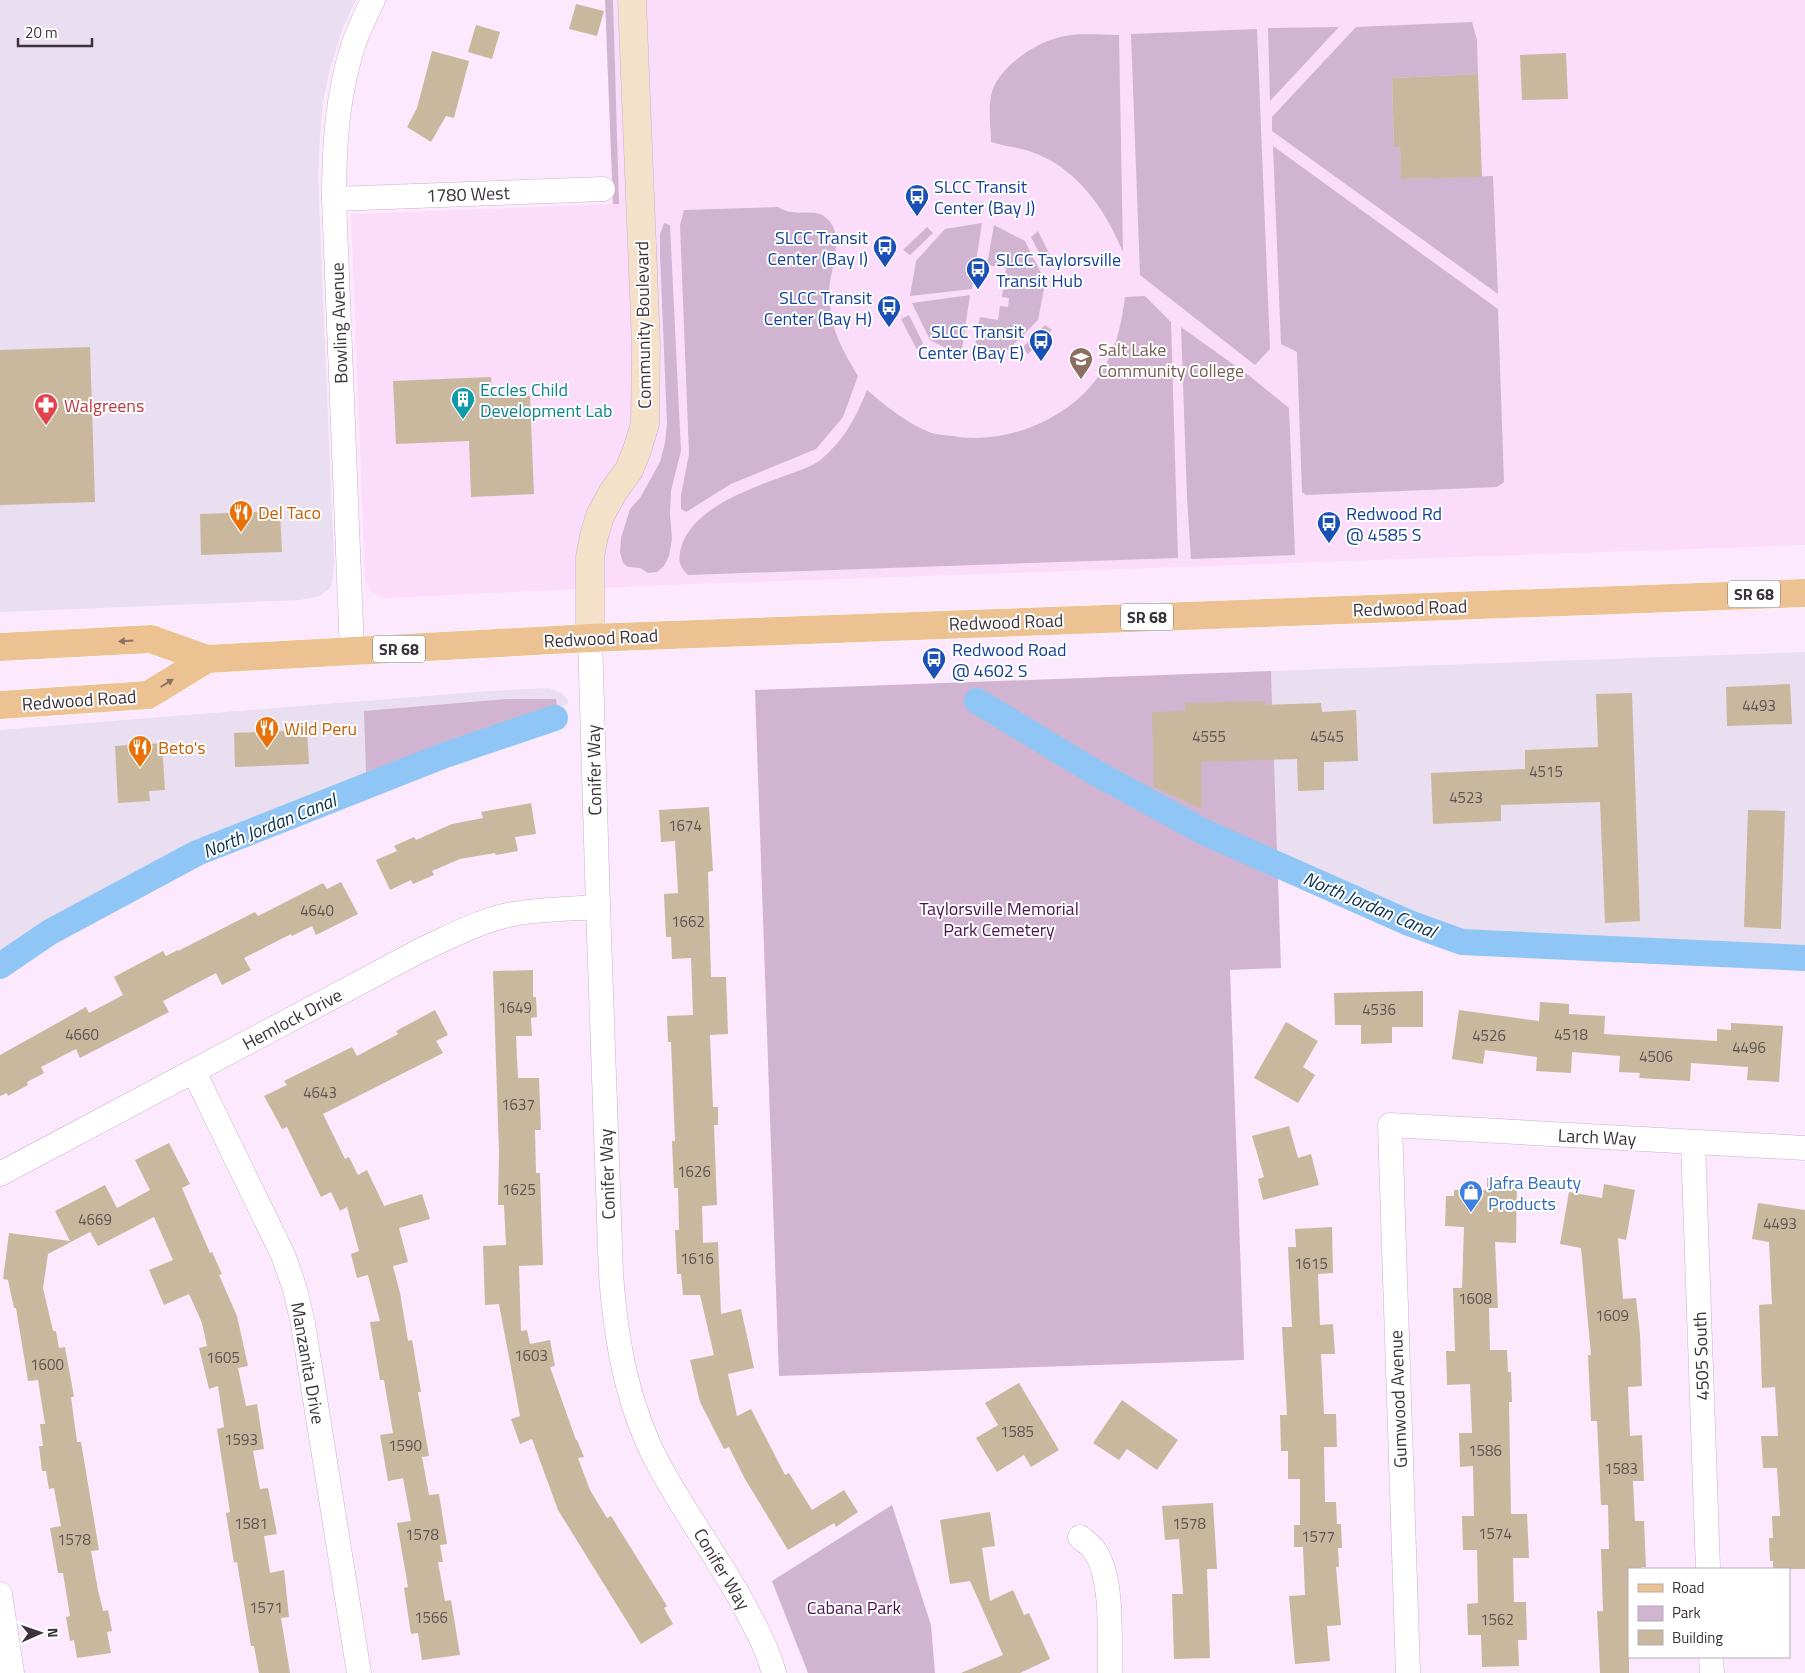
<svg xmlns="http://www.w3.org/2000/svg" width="1805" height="1673" viewBox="0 0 1805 1673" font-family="'Titillium Web',sans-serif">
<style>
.commercial{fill:#eadef1}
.built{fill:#fbddfb}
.green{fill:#d1b4d1}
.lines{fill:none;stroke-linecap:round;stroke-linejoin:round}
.canal{stroke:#90c6f5;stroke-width:26}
.building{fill:#c9b89d}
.street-casing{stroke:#c9b2c9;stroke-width:25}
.secondary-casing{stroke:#c9b2c9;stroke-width:29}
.primary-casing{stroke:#fff;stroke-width:29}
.street{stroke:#fff;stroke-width:24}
.secondary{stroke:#f5e0c9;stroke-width:28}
.primary{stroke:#ecc292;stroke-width:28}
.oneway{fill:#8b7363}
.labels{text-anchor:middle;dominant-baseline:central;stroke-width:4;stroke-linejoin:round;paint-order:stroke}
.number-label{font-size:15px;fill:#5f5454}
.shield{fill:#fff;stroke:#767076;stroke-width:1}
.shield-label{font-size:16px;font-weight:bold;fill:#3c333c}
.transit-label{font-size:18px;fill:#164399;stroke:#fff;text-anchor:start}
.street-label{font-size:18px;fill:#3c333c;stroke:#fff}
.education-label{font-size:18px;fill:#785e54;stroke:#fff;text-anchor:start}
.culture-label{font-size:18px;fill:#0d838f;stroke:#fff;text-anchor:start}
.health-label{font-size:18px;fill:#be3a42;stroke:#fff;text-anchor:start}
.food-label{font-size:18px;fill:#c56008;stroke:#fff;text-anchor:start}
.park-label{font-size:18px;fill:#4c124f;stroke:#fff}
.shop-label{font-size:18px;fill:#366cbe;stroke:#fff;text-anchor:start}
.water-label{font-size:19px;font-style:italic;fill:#093251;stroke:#fff}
</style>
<rect width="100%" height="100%" fill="#fde9fd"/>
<g class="commercial">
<path d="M0,0H356L342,30L329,72L323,102L320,137L318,175L334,564L332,583L330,588L320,596L300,600L0,612Z"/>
<path d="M1805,652V945H1760L1454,931L1277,853L1271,671Z"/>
<path d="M549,688L563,694L569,703L195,844L51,921L0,955V730L490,691Z"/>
</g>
<path class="built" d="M605,0H1805V545L666,585L384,598L372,593L365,579L351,214L613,204Z"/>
<g class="green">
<path d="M605,0H613L619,204H613Z"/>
<path d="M1472,22L1477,40L1478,74L1392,78L1394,146L1400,147L1402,179L1493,176L1498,294L1272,131V117L1356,27Z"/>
<path d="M1339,27L1270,101L1268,28Z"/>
<path d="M1257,29L1270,349L1255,365L1140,275L1131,34Z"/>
<path d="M1119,35L1123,252C1105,209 1076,166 1029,151C1017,147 1003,146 991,142C991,128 988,111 991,96C996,68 1038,40 1065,36C1082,33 1101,35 1119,35Z"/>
<path d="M1273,146L1498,309L1504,482L1497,487L1306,495L1302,492L1297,352L1281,344Z"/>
<path d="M778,207C782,209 787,212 792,212C803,214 816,210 825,217C845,232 833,262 830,282C828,291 830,303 831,313C834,336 846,356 858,376L843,417L816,449L731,484L686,512L681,509V495L689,454L680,225L684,210Z"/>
<path d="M664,223L670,225L681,451L671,491L670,514L672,539L669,556L664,566L657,572L648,573L640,568L628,567L623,563L620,552L621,538L630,509L640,498L660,462L665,443L667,424L660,254V234Z"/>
<path d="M982,223L972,289L910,296L916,261L945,229Z"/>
<path d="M994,225L1025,241L1043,277L1004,283L1006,268L987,265Z"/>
<path d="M927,227L933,233L910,255L903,250Z"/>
<path d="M1038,231L1053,261L1045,265L1031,237Z"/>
<path d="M1045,284L1038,320L1008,350L973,356L980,317L998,320L1000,306L1008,307L1009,298L1002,297L1003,290Z"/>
<path d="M970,295L961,356L930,340L912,303Z"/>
<path d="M1145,296L1171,322L1178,558L688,575C679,566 678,560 681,548C691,509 749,489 784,476C795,472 809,468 819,461C843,442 856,418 867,390C886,406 905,422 929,432C936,435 945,435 952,436C1009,446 1080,416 1107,362C1118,342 1122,319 1125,297Z"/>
<path d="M909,315L923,343L917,350L901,319Z"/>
<path d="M1045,325L1052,330L1028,354L1022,348Z"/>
<path d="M1181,327L1251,377L1289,408L1295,555L1191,559L1187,497Z"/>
<path d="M1271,671L1281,968L1230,970L1244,1360L779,1376L755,690Z"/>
<path d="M507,699H556L557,707L366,772L364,711Z"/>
<path d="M892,1505L931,1625L935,1673H808L772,1581Z"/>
</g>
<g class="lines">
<g class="canal">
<path d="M977,701L1091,770L1204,832L1409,923L1462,942L1805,958"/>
<path d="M0,966L50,932L197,853L445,755L555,718"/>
</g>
</g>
<g class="building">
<path d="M576,4L604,11L597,36L569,29Z"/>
<path d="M476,25L500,32L492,59L468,52Z"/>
<path d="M432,51L469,61L454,118L446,116L431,142L407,127L417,108Z"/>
<path d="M1566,53L1568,99L1522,100L1520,55Z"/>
<path d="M1478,74L1482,177L1401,179L1400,147H1394L1392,78Z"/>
<path d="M90,347L95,502L0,505V350Z"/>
<path d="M491,377L492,398L530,396L534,494L471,497L469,441L396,444L393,381Z"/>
<path d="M280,511L282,552L201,555L200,514Z"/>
<path d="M1790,684L1792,724L1727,726L1726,687Z"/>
<path d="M1632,693L1640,921L1605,923L1600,802L1501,805V821L1433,824L1431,773L1525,769V750L1598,747L1596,694Z"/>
<path d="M1265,701V705L1321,703L1322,712L1356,710L1358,761L1324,762V790L1298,791L1297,759L1201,762L1202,809L1154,787L1152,712L1185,711V703Z"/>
<path d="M307,730L309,764L235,767L234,733Z"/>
<path d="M162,743L165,790L149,791L150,801L118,803L115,746Z"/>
<path d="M531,803L536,834L515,837L518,851L496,855L495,853L460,859L432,871L434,875L413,884L411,880L390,890L376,860L397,851L394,846L414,837L416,840L452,824L483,818L481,812Z"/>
<path d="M709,807L713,871L708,872L711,977H726L728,1034L710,1035L713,1107H718V1125H714L717,1205L702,1206L703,1243L718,1242L721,1314L741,1309L754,1368L728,1374L737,1416L751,1409L785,1475L789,1473L812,1510L844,1490L858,1512L836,1527L834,1523L788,1550L745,1479L729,1447L724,1449L700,1402L690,1360L714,1355L700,1295H683L681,1274H677L675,1230H679L678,1188H674L672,1141H675L671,1042H668L667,1016L693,1015L691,958L672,959L671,937H666L664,894L678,893L675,841L661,842L659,810Z"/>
<path d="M1748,810L1785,811L1781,929L1744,927Z"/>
<path d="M341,882L358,914L316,935L312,926L292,936L291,934L244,958L251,970L222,985L216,973L163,1001L169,1012L80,1058L76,1049L41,1067L44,1073L27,1082L28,1085L8,1096L7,1093L0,1096V1055L86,1007L89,1013L123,995L114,977L163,951L166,956L178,950V951L255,912L258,916L323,883L327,889Z"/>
<path d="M533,970V997H536L537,1017L531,1018L532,1036H516L518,1078H539L541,1130H535L536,1173H540L543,1265L519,1266L521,1331L527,1330L530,1344L550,1340L555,1366L550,1367L576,1440H577L584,1457L578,1458L590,1490L607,1518L611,1516L667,1606L664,1608L673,1624L641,1644L558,1510L532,1439L520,1444L511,1419L520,1416L499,1304L485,1305L483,1246L506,1245L504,1205H498L499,1152L493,971Z"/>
<path d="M1423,991V1027H1392V1043L1361,1044V1025H1335L1334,993Z"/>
<path d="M1540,1002L1569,1004V1014L1605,1016L1604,1034L1717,1041V1029L1731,1030V1023L1783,1026L1779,1082L1747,1080L1748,1067L1691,1063L1690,1081L1639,1078L1640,1073L1619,1072L1620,1056L1572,1052L1571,1073L1536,1071L1537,1057L1485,1050L1483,1064L1452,1059L1459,1010L1539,1021Z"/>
<path d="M435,1010L448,1035L436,1041L443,1053L323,1114L345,1159L349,1157L358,1175L367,1170L384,1206L422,1194L430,1219L399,1228L408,1262L393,1266L400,1293L408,1341L412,1340L421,1392H418L429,1456L422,1457L429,1495L439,1494L447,1544L440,1545L443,1562H438L445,1601L451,1600L460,1655L422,1660L418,1633L411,1634L404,1588L408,1587L397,1523L411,1521L403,1478L388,1481L380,1435L393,1433L384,1380H380L370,1322L380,1321L368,1275L357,1278L351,1254L359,1251L347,1207L340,1211L331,1192L321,1197L287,1127L282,1129L264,1096L287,1085L284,1081L352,1047L357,1056L398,1034L396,1031Z"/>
<path d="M1286,1022L1318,1041L1303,1067L1315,1075L1298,1103L1254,1078Z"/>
<path d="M1289,1126L1298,1158L1311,1154L1319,1185L1263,1200L1258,1179L1264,1177L1252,1136Z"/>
<path d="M169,1143L190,1184L182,1188L210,1253L212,1252L222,1274L219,1275L237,1316L248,1366L238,1368L246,1406L257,1404L264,1449L253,1451L260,1489L268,1488L277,1534L264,1536L270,1573L284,1570L289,1617L281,1618L290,1673H259L254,1646H251L237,1562L234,1563L226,1513L230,1512L217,1429L224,1427L218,1386L209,1389L199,1348L207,1346L202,1323L189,1294L164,1305L149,1270L173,1260L154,1217L98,1246L90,1232L48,1254L43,1288L53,1331H56L59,1348L65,1347L74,1397H71L77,1442H81L99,1550L91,1551L98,1590L103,1611L108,1610L112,1631L107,1632L111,1653L77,1658L74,1640L70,1641L66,1617L70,1616L63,1573H58L50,1528L61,1526L54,1488L49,1489L46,1471H42L39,1446H43L40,1424H45L38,1380L28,1381L16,1308H14L8,1280L3,1279L9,1233L70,1241L55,1211L105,1185L117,1208L150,1190L135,1160Z"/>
<path d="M1487,1178L1517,1179L1516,1243L1495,1242L1498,1308H1489L1490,1350H1507L1508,1372H1511L1512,1402H1509L1511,1514H1527L1529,1558H1513L1514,1602H1526L1527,1640H1518L1519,1666L1482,1667L1481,1635H1468L1467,1604L1478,1603L1477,1550H1463L1462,1516H1474L1473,1466L1460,1467L1459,1433H1472L1470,1384L1447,1385L1446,1351H1455L1453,1288H1462L1464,1227L1445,1226L1446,1196H1454V1190H1487Z"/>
<path d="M1604,1184L1635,1190L1626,1240L1618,1238L1623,1299L1636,1298L1640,1334L1642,1386L1628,1387L1630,1436L1642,1435L1644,1481H1633L1635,1521H1644L1646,1567H1641V1569H1629V1673H1600L1597,1611H1603L1601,1549H1609L1608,1505H1601L1597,1421H1591L1588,1355H1591L1581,1248L1560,1244L1569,1192L1602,1198Z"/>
<path d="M1758,1203L1805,1210V1569H1773V1561H1770L1769,1538H1773L1772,1516H1780L1777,1468H1763L1761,1436H1778L1775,1387L1762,1388L1759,1305L1772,1304L1769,1242L1752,1239Z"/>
<path d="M1332,1227L1333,1273L1318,1274L1320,1325L1333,1324L1335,1354H1321L1324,1414H1336L1337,1447H1324L1325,1502H1336L1337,1524H1341L1342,1548H1338L1339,1567H1336L1341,1625L1327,1626L1330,1661L1295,1664L1289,1596L1305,1595L1303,1547H1294V1525H1300V1479H1288V1451H1281L1280,1415H1287L1282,1327H1292L1288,1247H1296L1295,1229Z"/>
<path d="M1019,1383L1059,1450L1031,1467L1024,1455L997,1472L976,1438L998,1425L985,1403Z"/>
<path d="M1122,1400L1178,1440L1157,1470L1127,1449L1119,1460L1093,1443Z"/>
<path d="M1213,1503L1217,1569H1207L1210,1658L1174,1659L1172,1594H1183L1179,1539L1165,1540L1162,1506Z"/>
<path d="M990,1512L995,1546L982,1548L990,1601L1013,1590L1024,1615L1029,1613L1050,1659L1020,1673H961L1003,1655L970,1581L950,1584L940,1520Z"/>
</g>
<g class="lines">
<g class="street-casing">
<g id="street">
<path d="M334,199L603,189"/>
<path d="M590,638L598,907L611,1274C616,1341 627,1407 660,1467C685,1513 716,1555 741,1600C754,1624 767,1647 774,1673"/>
<path d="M352,652L334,199C334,147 337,96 353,46C358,30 366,15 373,0"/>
<path d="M194,1072L283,1255L295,1289L303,1324L359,1673"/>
<path d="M1693,1142L1708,1569"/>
<path d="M0,1174L423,949C452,936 481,920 513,914C541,909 569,909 598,907"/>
<path d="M1080,1537C1084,1541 1091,1545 1094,1550C1114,1577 1109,1639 1110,1673"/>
<path d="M0,1594L12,1673"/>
<path d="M1711,1657L1712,1673"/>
<path d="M1408,1673L1390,1125L1805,1148"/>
</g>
</g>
<g class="secondary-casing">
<path id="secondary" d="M590,638V557L594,536L600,516L613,492L629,470L637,450L645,424L646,344L632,0"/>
</g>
<g class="primary-casing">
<g id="primary">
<path d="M0,647L151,639L207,659L590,638L1805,593"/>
<path d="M0,705L148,695L207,659"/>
</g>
</g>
<use href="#street" class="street"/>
<use href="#secondary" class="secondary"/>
<use href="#primary" class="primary"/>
</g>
<defs><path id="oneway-solid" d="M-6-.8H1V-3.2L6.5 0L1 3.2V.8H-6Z" transform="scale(1.25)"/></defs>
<g class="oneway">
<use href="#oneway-solid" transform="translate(126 641) rotate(177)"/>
<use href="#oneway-solid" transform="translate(167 683) rotate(-32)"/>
</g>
<defs>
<g id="bus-pin" transform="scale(1.25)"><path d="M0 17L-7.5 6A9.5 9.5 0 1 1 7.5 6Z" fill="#1a4fb4" stroke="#fff"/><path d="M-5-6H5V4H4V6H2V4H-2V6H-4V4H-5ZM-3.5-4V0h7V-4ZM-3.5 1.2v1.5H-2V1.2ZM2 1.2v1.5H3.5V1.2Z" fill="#fff"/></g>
<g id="university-pin" transform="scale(1.25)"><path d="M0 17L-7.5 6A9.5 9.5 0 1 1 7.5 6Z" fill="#8d6e63" stroke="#fff"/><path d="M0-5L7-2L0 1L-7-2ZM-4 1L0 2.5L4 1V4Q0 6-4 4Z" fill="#fff"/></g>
<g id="building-pin" transform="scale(1.25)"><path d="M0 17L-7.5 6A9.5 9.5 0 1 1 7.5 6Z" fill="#0f9aa8" stroke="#fff"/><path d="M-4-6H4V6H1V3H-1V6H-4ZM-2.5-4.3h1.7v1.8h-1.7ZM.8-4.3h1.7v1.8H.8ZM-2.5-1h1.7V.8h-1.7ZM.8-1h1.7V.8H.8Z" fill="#fff"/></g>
<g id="pharmacy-pin" transform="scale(1.25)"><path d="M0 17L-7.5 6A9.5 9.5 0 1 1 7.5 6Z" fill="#e0444e" stroke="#fff"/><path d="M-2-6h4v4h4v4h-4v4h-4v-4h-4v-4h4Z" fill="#fff"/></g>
<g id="restaurant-pin" transform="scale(1.25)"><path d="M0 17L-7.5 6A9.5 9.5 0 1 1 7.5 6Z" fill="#e8710a" stroke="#fff"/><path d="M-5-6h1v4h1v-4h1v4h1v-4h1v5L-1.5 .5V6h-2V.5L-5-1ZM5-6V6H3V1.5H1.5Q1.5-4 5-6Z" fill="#fff"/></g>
<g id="shop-pin" transform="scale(1.25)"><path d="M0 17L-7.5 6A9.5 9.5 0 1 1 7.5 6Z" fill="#3f7fe0" stroke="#fff"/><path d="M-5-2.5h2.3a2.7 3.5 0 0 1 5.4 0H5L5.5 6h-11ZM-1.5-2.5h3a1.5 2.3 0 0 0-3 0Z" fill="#fff"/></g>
</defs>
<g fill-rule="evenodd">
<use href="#bus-pin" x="917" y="196"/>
<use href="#bus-pin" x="885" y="247"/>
<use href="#bus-pin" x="978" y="269"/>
<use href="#bus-pin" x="889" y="307"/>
<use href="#bus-pin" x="1041" y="341"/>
<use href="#university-pin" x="1081" y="359"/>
<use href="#building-pin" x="463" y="399"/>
<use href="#pharmacy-pin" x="46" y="405"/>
<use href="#restaurant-pin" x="241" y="512"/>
<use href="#bus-pin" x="1329" y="523"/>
<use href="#bus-pin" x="934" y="659"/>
<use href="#restaurant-pin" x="267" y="728"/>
<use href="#restaurant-pin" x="140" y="747"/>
<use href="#shop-pin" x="1471" y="1192"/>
</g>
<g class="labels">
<g class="number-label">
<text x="1759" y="705">4493</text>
<text x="1209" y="736">4555</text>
<text x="1327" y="736">4545</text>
<text x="1546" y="771">4515</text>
<text x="1466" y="797">4523</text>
<text x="685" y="825">1674</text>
<text x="317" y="910">4640</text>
<text x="688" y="921">1662</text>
<text x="515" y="1007">1649</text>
<text x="1379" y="1009">4536</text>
<text x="82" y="1034">4660</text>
<text x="1571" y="1034">4518</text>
<text x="1489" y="1035">4526</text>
<text x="1749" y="1047">4496</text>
<text x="1656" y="1056">4506</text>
<text x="320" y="1092">4643</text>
<text x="518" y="1104">1637</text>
<text x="694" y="1171">1626</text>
<text x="519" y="1189">1625</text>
<text x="95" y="1219">4669</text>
<text x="1780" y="1223">4493</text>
<text x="697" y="1258">1616</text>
<text x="1311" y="1263">1615</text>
<text x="1475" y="1298">1608</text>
<text x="1612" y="1315">1609</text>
<text x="531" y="1355">1603</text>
<text x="223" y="1357">1605</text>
<text x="47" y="1364">1600</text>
<text x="1017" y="1431">1585</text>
<text x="241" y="1439">1593</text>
<text x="405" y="1445">1590</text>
<text x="1485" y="1450">1586</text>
<text x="1621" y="1468">1583</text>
<text x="251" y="1523">1581</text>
<text x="1189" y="1523">1578</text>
<text x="1495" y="1533">1574</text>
<text x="422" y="1534">1578</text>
<text x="1318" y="1536">1577</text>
<text x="74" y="1539">1578</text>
<text x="266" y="1607">1571</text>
<text x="431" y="1617">1566</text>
<text x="1497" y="1619">1562</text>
</g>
<g class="shield">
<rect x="1728" y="580.5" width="52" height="27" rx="4"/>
<rect x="1121" y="603.5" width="52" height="27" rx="4"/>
<rect x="373" y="635.5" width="52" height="27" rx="4"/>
</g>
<g class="shield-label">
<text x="1754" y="594">SR 68</text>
<text x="1147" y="617">SR 68</text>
<text x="399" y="649">SR 68</text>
</g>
<g class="transit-label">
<text x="934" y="186">SLCC Transit<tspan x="934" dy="21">Center (Bay J)</tspan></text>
<text x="868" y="237" text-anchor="end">SLCC Transit<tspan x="868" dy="21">Center (Bay I)</tspan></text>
<text x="996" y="259">SLCC Taylorsville<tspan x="996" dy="21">Transit Hub</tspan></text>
<text x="872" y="297" text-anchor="end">SLCC Transit<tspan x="872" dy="21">Center (Bay H)</tspan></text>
<text x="1024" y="331" text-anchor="end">SLCC Transit<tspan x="1024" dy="21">Center (Bay E)</tspan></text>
<text x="1346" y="513">Redwood Rd<tspan x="1346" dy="21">@ 4585 S</tspan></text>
<text x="952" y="649">Redwood Road<tspan x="952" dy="21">@ 4602 S</tspan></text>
</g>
<g class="street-label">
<text transform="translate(468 194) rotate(-2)">1780 West</text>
<text transform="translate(339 323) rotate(-92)">Bowling Avenue</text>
<text transform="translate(643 325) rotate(-91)">Community Boulevard</text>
<text transform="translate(1410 608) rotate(-2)">Redwood Road</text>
<text transform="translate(1006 622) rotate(-2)">Redwood Road</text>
<text transform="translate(601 638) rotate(-3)">Redwood Road</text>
<text transform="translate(79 700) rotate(-4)">Redwood Road</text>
<text transform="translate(594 770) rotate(-91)">Conifer Way</text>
<text transform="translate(292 1019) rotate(-28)">Hemlock Drive</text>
<text transform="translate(1597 1137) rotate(3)">Larch Way</text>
<text transform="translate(607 1174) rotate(-92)">Conifer Way</text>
<text transform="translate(1701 1356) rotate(-92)">4505 South</text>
<text transform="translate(308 1363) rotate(80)">Manzanita Drive</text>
<text transform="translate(1398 1399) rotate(-92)">Gumwood Avenue</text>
<text transform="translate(722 1569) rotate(59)">Conifer Way</text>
</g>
<g class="education-label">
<text x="1098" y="349">Salt Lake<tspan x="1098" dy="21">Community College</tspan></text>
</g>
<g class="culture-label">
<text x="480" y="389">Eccles Child<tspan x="480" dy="21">Development Lab</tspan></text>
</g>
<g class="health-label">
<text x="64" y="405">Walgreens</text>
</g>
<g class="food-label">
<text x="258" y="512">Del Taco</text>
<text x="284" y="728">Wild Peru</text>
<text x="158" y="747">Beto's</text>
</g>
<g class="park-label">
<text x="999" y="908">Taylorsville Memorial<tspan x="999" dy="21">Park Cemetery</tspan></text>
<text x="854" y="1607">Cabana Park</text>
</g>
<g class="shop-label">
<text x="1488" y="1182">Jafra Beauty<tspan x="1488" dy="21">Products</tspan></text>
</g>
<g class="water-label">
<text transform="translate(269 825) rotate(-22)">North Jordan Canal</text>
<text transform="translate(1370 904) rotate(23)">North Jordan Canal</text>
</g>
</g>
<rect x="1628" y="1568" width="162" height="90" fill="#ffffff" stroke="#b1adb1"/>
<rect x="1638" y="1584" width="25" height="8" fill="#ecc292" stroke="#b1adb1"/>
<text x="1672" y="1593" font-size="15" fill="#3c333c">Road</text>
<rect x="1638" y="1606" width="25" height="15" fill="#d1b4d1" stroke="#b1adb1"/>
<text x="1672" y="1618" font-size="15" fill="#3c333c">Park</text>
<rect x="1638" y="1630" width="25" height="15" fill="#c9b89d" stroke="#b1adb1"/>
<text x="1672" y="1643" font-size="15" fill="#3c333c">Building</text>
<g transform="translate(40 1633) rotate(88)" stroke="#ffffff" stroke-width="4" paint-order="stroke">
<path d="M0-4L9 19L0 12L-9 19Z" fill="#3c333c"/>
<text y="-8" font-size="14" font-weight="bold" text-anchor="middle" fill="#3c333c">N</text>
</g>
<path d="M18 38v8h74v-8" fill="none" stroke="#3c333c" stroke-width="2.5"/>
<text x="25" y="38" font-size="15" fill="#3c333c" stroke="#ffffff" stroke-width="4" paint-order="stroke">20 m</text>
</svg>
